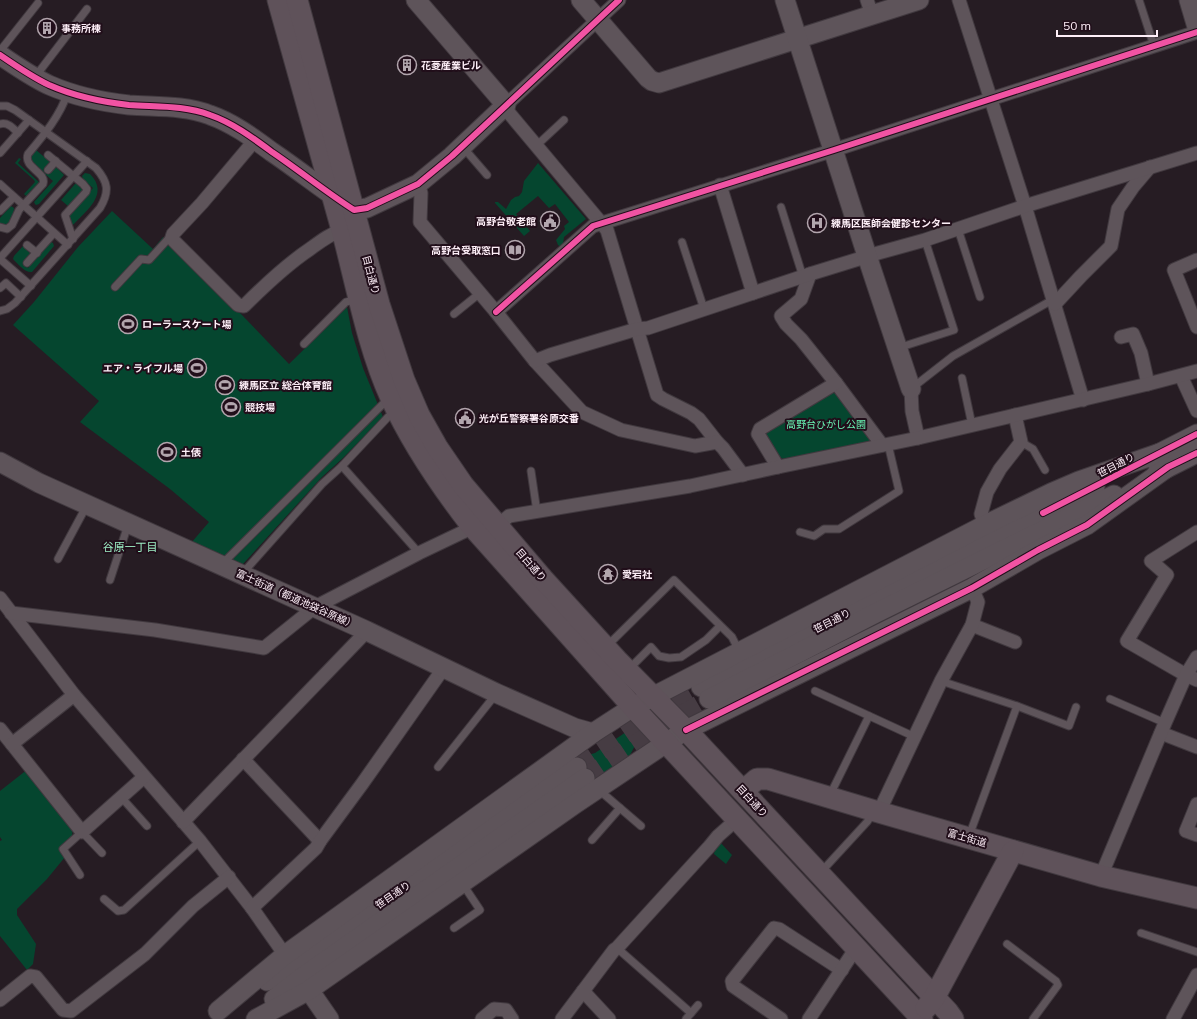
<svg xmlns="http://www.w3.org/2000/svg" width="1197" height="1019" viewBox="0 0 1197 1019" font-family="Mulish,'Noto Sans JP',sans-serif">
<style>
.green{fill:#05462f}
.lines{fill:none;stroke-linecap:round;stroke-linejoin:round}
.secondary-tunnel{stroke:#463c43;stroke-width:19;stroke-dasharray:19 10;stroke-linecap:butt}
.lane-casing{stroke:#41393f;stroke-width:9}
.street-casing{stroke:#41393f;stroke-width:15}
.secondary-casing{stroke:#41393f;stroke-width:21}
.primary-casing{stroke:#41393f;stroke-width:23}
.lane{stroke:#5e545a;stroke-width:7}
.street{stroke:#5e545a;stroke-width:13}
.secondary{stroke:#5e545a;stroke-width:19}
.primary{stroke:#5f525a;stroke-width:21}
.cycleway-casing{stroke:#210e1a;stroke-width:8}
.cycleway{stroke:#f153a3;stroke-width:6}
.labels{text-anchor:middle;dominant-baseline:central;stroke-width:4;stroke-linejoin:round;paint-order:stroke}
.poi-label{font-size:10px;font-weight:bold;fill:#feeff8;stroke:#210e1a;text-anchor:start}
.street-label{font-size:10px;fill:#feeff8;stroke:#210e1a}
.park-label{font-size:10px;fill:#69f8b6;stroke:#210e1a}
.neighbourhood-label{font-size:11px;fill:#9ceec4;stroke:#210e1a}
</style>
<rect width="100%" height="100%" fill="#261c23"/>
<g class="green">
<path d="M36,150L49,161V163L43,170L48,174L56,167L64,175L39,204L36,205L35,204L34,202L53,181L31,162L30,157Z"/>
<path d="M19,158L21,159L18,163L39,182L28,196H26L24,194L35,182L34,180L15,163Z"/>
<path d="M538,163L586,219L564,237L563,244L561,247L558,245L556,240L565,229L564,226L569,222L555,204L549,208L538,196L516,214L530,231L524,236L495,203V202H498L506,209L511,200L515,197L519,196L522,192L524,181Z"/>
<path d="M85,173L90,174C110,194 86,211 72,226L69,216L93,188L83,179L82,176Z"/>
<path d="M77,183L82,188L83,190L68,206L61,200L75,184Z"/>
<path d="M11,206L14,208C13,217 13,225 3,225L0,223V218Z"/>
<path d="M112,211L153,249L163,237L242,315L289,364L347,307L352,333L363,368L383,417L343,458L322,477L243,564L237,565L191,543L209,522L170,489L80,422L99,401L13,325L34,302L78,247Z"/>
<path d="M51,242L53,243L54,246L32,272C25,273 18,264 13,259L14,256L23,246L30,253V256L23,263L28,268Z"/>
<path d="M830,392L837,394L870,436L869,443L784,459L776,456L764,435L766,428Z"/>
<path d="M634,728L638,735V740L630,755L591,781L574,759L595,753L629,730Z"/>
<path d="M28,769L73,827L72,836L59,848L65,857L47,879L17,909V915L36,944L33,964L27,970L0,936V841L2,840L0,837V791Z"/>
<path d="M718,840L732,855L726,864L714,854L715,848Z"/>
</g>
<g class="lines">
<g class="secondary-tunnel">
<path d="M577,767L656,713L701,687"/>
<path d="M585,778L666,724L709,699"/>
</g>
<g class="lane-casing">
<g id="lane">
<path d="M1139,0L1154,46"/>
<path d="M0,51L38,3"/>
<path d="M35,77L87,9"/>
<path d="M0,106H7L15,110L96,168C108,182 110,191 100,208L15,303L7,309L0,311"/>
<path d="M0,124C8,122 13,128 18,133"/>
<path d="M462,146L487,175"/>
<path d="M536,146L564,120"/>
<path d="M0,153L29,120"/>
<path d="M48,155L83,184L87,189L86,192L65,215L73,239"/>
<path d="M48,170L56,161"/>
<path d="M0,184L68,245"/>
<path d="M781,207L803,277"/>
<path d="M0,211L14,197"/>
<path d="M0,227L7,229L12,225L19,210L43,184C47,172 23,168 28,154C44,135 60,116 68,92"/>
<path d="M958,229L980,297"/>
<path d="M682,242L704,309"/>
<path d="M27,245L37,253"/>
<path d="M0,258L87,161"/>
<path d="M0,259L31,286"/>
<path d="M27,263L54,233"/>
<path d="M115,287L141,259L149,260L169,238L172,237"/>
<path d="M0,288L6,283L21,297"/>
<path d="M454,314L480,293"/>
<path d="M304,344L346,302L358,299"/>
<path d="M898,348L954,330L925,240"/>
<path d="M962,378L972,425"/>
<path d="M912,388L953,356L1054,299"/>
<path d="M1021,442L1033,449L1045,470"/>
<path d="M342,466L419,553"/>
<path d="M531,471L537,512"/>
<path d="M800,532L814,536L824,529H839L899,491L888,444"/>
<path d="M58,559L87,505"/>
<path d="M222,564L389,398"/>
<path d="M242,574L322,484L342,466L388,417"/>
<path d="M110,580L128,525"/>
<path d="M607,646L674,580L732,637L739,651"/>
<path d="M629,669L651,647L659,656L669,658L681,657L706,640L720,626"/>
<path d="M941,681L1017,706L1069,726L1076,707"/>
<path d="M815,691L915,737"/>
<path d="M1110,699L1165,723"/>
<path d="M438,767L496,694"/>
<path d="M599,790L641,826"/>
<path d="M830,795L869,716"/>
<path d="M121,797L147,826"/>
<path d="M969,836L1017,706"/>
<path d="M592,840L620,808"/>
<path d="M821,872L867,822L873,813"/>
<path d="M80,875L63,849L82,832L102,853"/>
<path d="M104,899L118,911L124,910L200,841"/>
<path d="M454,928L480,910L462,883"/>
<path d="M1141,933L1197,952"/>
<path d="M1007,944L1056,981L1058,985L1033,1019"/>
<path d="M617,948L691,1013"/>
<path d="M686,1019L698,1005"/>
</g>
</g>
<g class="street-casing">
<g id="street">
<path d="M867,0L872,15"/>
<path d="M959,0L1025,206L1083,400"/>
<path d="M506,105L619,0"/>
<path d="M504,107L607,230L657,395L663,399L691,413L699,419L717,442L723,448L743,475"/>
<path d="M255,140L202,203L173,234L172,237L173,240L238,305L244,306C265,285 286,265 310,249C321,241 330,234 342,230"/>
<path d="M418,184L421,193L420,222L496,312L535,361L582,412L621,430L695,446L717,442"/>
<path d="M720,185L753,293"/>
<path d="M1197,260L1174,270L1197,327"/>
<path d="M810,274L801,299L781,316L786,324L801,339L836,383L882,445"/>
<path d="M1055,304L1081,276L1111,246L1118,209L1133,187L1150,167"/>
<path d="M496,312L593,226L834,150L1197,32"/>
<path d="M1121,337L1133,334L1141,353L1148,384"/>
<path d="M535,361L550,355L637,329L648,328L810,274L878,253L925,240L1025,206L1197,153"/>
<path d="M1181,376L1197,411"/>
<path d="M911,389L912,411L918,438"/>
<path d="M778,467L758,434L760,429L836,383"/>
<path d="M985,525L981,514L987,492L1000,469L1021,442L1015,415"/>
<path d="M497,526L509,516L690,486L778,467L918,438L1148,384L1197,371"/>
<path d="M1197,532L1151,561L1167,575L1127,641L1186,675L1197,680"/>
<path d="M0,598L74,695L200,841L252,908L285,955"/>
<path d="M11,613L155,630L264,648L315,607L419,553L463,532L471,525"/>
<path d="M972,625L1015,642"/>
<path d="M0,729L82,832L144,777"/>
<path d="M1161,733L1197,747"/>
<path d="M12,744L74,695"/>
<path d="M243,759L320,841"/>
<path d="M1197,804L1186,831L1197,835"/>
<path d="M879,812L941,681L972,625L978,602L972,588"/>
<path d="M183,822L367,631"/>
<path d="M1101,876L1165,723L1186,675L1197,657"/>
<path d="M252,908L316,848L320,841L362,784L443,669"/>
<path d="M583,991L609,1019"/>
<path d="M0,1000L30,976L36,977L63,1010L71,1011L145,954L193,906L229,877"/>
<path d="M482,1019L494,1009L506,1010L512,1019"/>
<path d="M562,1019L614,950L617,948L709,847L718,836L736,820"/>
<path d="M781,1019L733,986L732,981L774,928L779,929L842,970"/>
<path d="M809,1019L856,948"/>
<path d="M1173,1019L1197,975"/>
</g>
</g>
<g class="secondary-casing">
<g id="secondary">
<path d="M581,0L648,78L652,81L659,83L919,0"/>
<path d="M785,0L871,268L911,389"/>
<path d="M1189,0L1197,27"/>
<path d="M0,55C16,66 32,77 49,85C74,96 102,102 129,105C156,107 184,105 210,115C233,123 253,138 272,152C300,171 326,192 354,210L367,208L418,184L452,156L506,105L416,0"/>
<path d="M1150,458L1197,434"/>
<path d="M0,462L39,483L367,631L496,693L575,728L593,733"/>
<path d="M1157,473L1197,453"/>
<path d="M701,687L1095,487"/>
<path d="M709,699L874,614L1114,495"/>
<path d="M302,980L329,1019"/>
<path d="M267,981L293,966L577,767"/>
<path d="M274,999L301,978L585,778"/>
<path d="M218,1011L285,955L593,733L633,707L985,525L1051,493L1079,481L1160,453"/>
<path d="M256,1019L309,990L575,804L666,743L686,730L972,588L1038,550L1087,525L1168,467"/>
</g>
</g>
<g class="primary-casing">
<g id="primary">
<path d="M278,0C299,77 321,153 342,230C357,286 367,345 391,398C412,444 440,485 471,525L633,707L922,1019"/>
<path d="M297,0L379,304L404,380L419,415L437,447L463,485L543,579L617,660L686,730L948,1012L953,1019"/>
<path d="M743,791L757,779H768L875,811L1101,876L1197,898"/>
<path d="M926,1008L934,998L1013,851"/>
</g>
</g>
<use href="#lane" class="lane"/>
<use href="#street" class="street"/>
<use href="#secondary" class="secondary"/>
<use href="#primary" class="primary"/>
<g class="cycleway-casing">
<g id="cycleway">
<path d="M0,55C16,66 32,77 49,85C74,96 102,102 129,105C156,107 184,105 210,115C233,123 253,138 272,152C300,171 326,192 354,210L367,208L418,184L452,156L619,0"/>
<path d="M496,312L593,226L834,150L1197,32"/>
<path d="M1043,513L1197,434"/>
<path d="M686,730L972,588L1038,550L1087,525L1168,467L1197,453"/>
</g>
</g>
<use href="#cycleway" class="cycleway"/>
</g>
<defs>
<g id="building-ring" transform="scale(1)"><circle r="9.5" fill="#210e1a" stroke="#b2a5ad" stroke-width="1.5"/><path d="M-4-6H4V6H1V3H-1V6H-4ZM-2.5-4.3h1.7v1.8h-1.7ZM.8-4.3h1.7v1.8H.8ZM-2.5-1h1.7V.8h-1.7ZM.8-1h1.7V.8H.8Z" fill="#b2a5ad"/></g>
<g id="civic-ring" transform="scale(1)"><circle r="9.5" fill="#210e1a" stroke="#b2a5ad" stroke-width="1.5"/><path d="M-.6-6.5H3V-4.5H.6V-3L4-1V1h2V6H-6V1h2V-1L-.6-3ZM-1.2 2.5V6h2.4V2.5Z" fill="#b2a5ad"/></g>
<g id="hospital-ring" transform="scale(1)"><circle r="9.5" fill="#210e1a" stroke="#b2a5ad" stroke-width="1.5"/><path d="M-5-5h3v3.5h4V-5h3V5h-3V1.5h-4V5h-3Z" fill="#b2a5ad"/></g>
<g id="library-ring" transform="scale(1)"><circle r="9.5" fill="#210e1a" stroke="#b2a5ad" stroke-width="1.5"/><path d="M-6-4Q-3-5.5-.7-3.5V5Q-3 3-6 4ZM6-4Q3-5.5 .7-3.5V5Q3 3 6 4Z" fill="#b2a5ad"/></g>
<g id="stadium-ring" transform="scale(1)"><circle r="9.5" fill="#210e1a" stroke="#b2a5ad" stroke-width="1.5"/><path d="M0-5a6.5 5 0 1 0 0 10a6.5 5 0 1 0 0-10ZM-3.5-1.8h7v3.6h-7Z" fill="#b2a5ad"/></g>
<g id="temple-ring" transform="scale(1)"><circle r="9.5" fill="#210e1a" stroke="#b2a5ad" stroke-width="1.5"/><path d="M0-6L5-2H3V0L6.5 2.5H4V6H1.5V3h-3V6H-4V2.5H-6.5L-3 0V-2H-5Z" fill="#b2a5ad"/></g>
</defs>
<g fill-rule="evenodd">
<use href="#building-ring" x="47" y="28"/>
<use href="#building-ring" x="407" y="65"/>
<use href="#civic-ring" x="550" y="221"/>
<use href="#hospital-ring" x="817" y="223"/>
<use href="#library-ring" x="515" y="250"/>
<use href="#stadium-ring" x="128" y="324"/>
<use href="#stadium-ring" x="197" y="368"/>
<use href="#stadium-ring" x="225" y="385"/>
<use href="#stadium-ring" x="231" y="407"/>
<use href="#civic-ring" x="465" y="418"/>
<use href="#stadium-ring" x="167" y="452"/>
<use href="#temple-ring" x="608" y="574"/>
</g>
<g class="labels">
<g class="poi-label">
<text x="61" y="28">事務所棟</text>
<text x="421" y="65">花菱産業ビル</text>
<text x="536" y="221" text-anchor="end">高野台敬老館</text>
<text x="831" y="223">練馬区医師会健診センター</text>
<text x="501" y="250" text-anchor="end">高野台受取窓口</text>
<text x="142" y="324">ローラースケート場</text>
<text x="183" y="368" text-anchor="end">エア・ライフル場</text>
<text x="239" y="385">練馬区立 総合体育館</text>
<text x="245" y="407">競技場</text>
<text x="479" y="418">光が丘警察署谷原交番</text>
<text x="181" y="452">土俵</text>
<text x="622" y="574">愛宕社</text>
</g>
<g class="street-label">
<text transform="translate(371 275) rotate(75)">目白通り</text>
<text transform="translate(1116 465) rotate(-27)">笹目通り</text>
<text transform="translate(531 565) rotate(49)">目白通り</text>
<text transform="translate(296 599) rotate(24)">富士街道（都道池袋谷原線）</text>
<text transform="translate(832 621) rotate(-27)">笹目通り</text>
<text transform="translate(752 801) rotate(47)">目白通り</text>
<text transform="translate(967 838) rotate(16)">富士街道</text>
<text transform="translate(393 895) rotate(-35)">笹目通り</text>
</g>
<g class="park-label">
<text x="826" y="424">高野台ひがし公園</text>
</g>
<g class="neighbourhood-label">
<text x="130" y="547">谷原一丁目</text>
</g>
</g>
<path d="M1057 30v6h100v-6" fill="none" stroke="#feeff8" stroke-width="2"/>
<text x="1063" y="30" font-size="12" fill="#feeff8" stroke="#210e1a" stroke-width="3" paint-order="stroke">50 m</text>
</svg>
